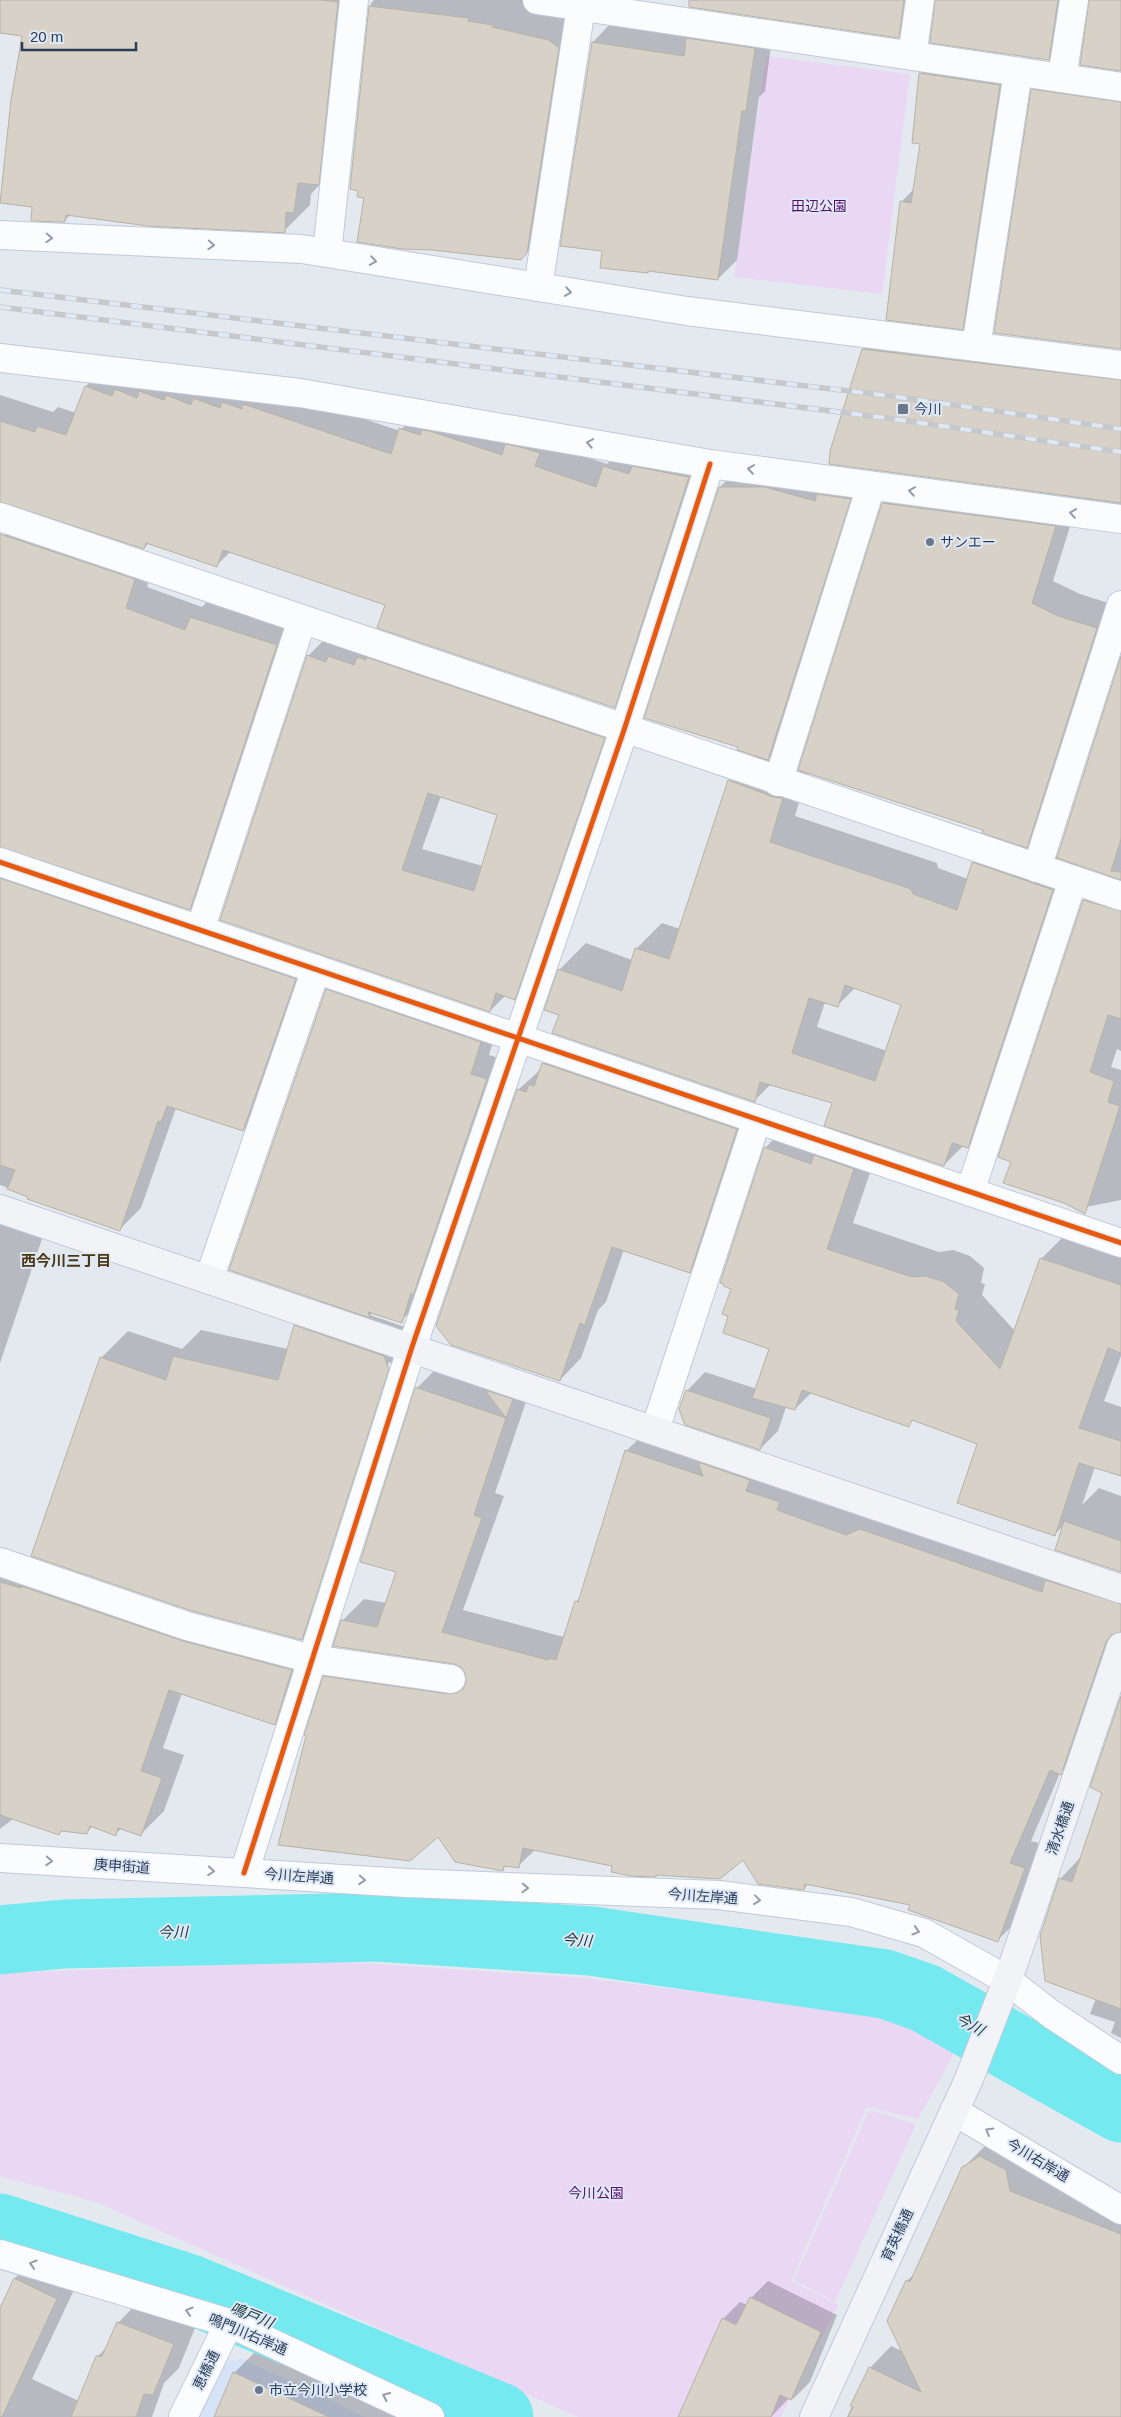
<svg xmlns="http://www.w3.org/2000/svg" width="1121" height="2417" viewBox="0 0 1121 2417" font-family="Arial,'Noto Sans JP',sans-serif">
<style>
.built{fill:#d6e2f5}
.green{fill:#ead7f4}
.shadow{fill:#0003;fill-rule:evenodd}
.lines{fill:none;stroke-linecap:round;stroke-linejoin:round}
.river{stroke:#75e9f0;stroke-width:69}
.building{fill:#d7d1c7;stroke:#b7b2a7;fill-rule:evenodd}
.street-casing{stroke:#bfc9da;stroke-width:30}
.secondary-casing{stroke:#bfc9da;stroke-width:30}
.street{stroke:#fbfcfd;stroke-width:28}
.secondary{stroke:#f1f3f7;stroke-width:28}
.rail-casing{stroke:#c6c9cc;stroke-width:5.5}
.rail{stroke:#dfe8f5;stroke-width:4;stroke-dasharray:11;stroke-linecap:butt}
.cycleway-casing{stroke:#dfe8f5;stroke-width:8}
.cycleway{stroke:#e8590c;stroke-width:5}
.oneway{stroke:#939caa}
.poi-dot{fill:#6c798c;stroke:#dfe8f5;stroke-width:2}
.labels{text-anchor:middle;dominant-baseline:central;stroke-width:4;stroke-linejoin:round;paint-order:stroke}
.park-label{font-size:14px;fill:#5a0d6b;stroke:#dfe8f5}
.poi-label{font-size:14px;fill:#2b3c56;stroke:#dfe8f5;text-anchor:start}
.street-label{font-size:14px;fill:#2b3c56;stroke:#dfe8f5}
.neighbourhood-label{font-size:15px;font-weight:bold;fill:#4c3812;stroke:#dfe8f5}
.water-label{font-size:15px;font-style:italic;fill:#173839;stroke:#dfe8f5}
</style>
<rect width="100%" height="100%" fill="#e4e9f0"/>
<path class="built" d="M242,2358L365,2417H197L222,2363Z"/>
<g class="green">
<path d="M766,56L910,74L882,294L734,277Z"/>
<path d="M330,1961L586,1978L862,2013L960,2042L918,2119L867,2107L791,2281L838,2305L781,2417H578L96,2202L0,2176V1973Z"/>
<path d="M869,2110L916,2124L835,2302L794,2280Z"/>
</g>
<g class="shadow">
<path d="M0,0H361L344,158L311,194L310,205L284,231L71,214L64,221L34,206L0,201L23,35L0,32Z"/>
<path d="M374,0H571L550,229L521,258L366,197L360,189L351,188L371,3Z"/>
<path d="M691,0H924L921,14L898,37Z"/>
<path d="M935,0H1077L1071,36L1048,59Z"/>
<path d="M611,23L773,30L765,91L759,97L737,260L718,279L603,250L562,245L593,42Z"/>
<path d="M937,57L1016,68L979,312L962,328L901,202L915,188L922,143L920,74Z"/>
<path d="M1055,67L1121,77V348L1032,90Z"/>
<path d="M886,326L1121,356V504L830,463L863,349Z"/>
<path d="M106,366L264,385L400,431L420,409L554,446L607,464L624,446L708,457L634,687L614,707L387,605L231,551L217,565L149,543L144,548L0,498V395L53,412L58,407L76,413L86,386Z"/>
<path d="M741,466L871,478L789,738L768,759L799,771L883,503L905,481L1077,504L1053,581L1080,594L1118,606L1049,824L1027,846L1058,857L1121,660V1051L1117,1049L1111,1067L1121,1070V1200L1081,1208L1013,1161L1084,900L1110,874L1078,864L994,1120L968,1146L964,1145L944,1165L880,1143L853,1223L939,1252L953,1250L970,1256L984,1268L981,1283L985,1284L982,1295L1015,1331L1042,1258L1068,1232L1121,1250V1356L1104,1401L1121,1407V1475L1095,1467L1082,1505L1099,1488L1121,1496V1570L1064,1525L1055,1534L979,1443L914,1419L908,1425L812,1392L795,1409L786,1407L778,1431L760,1449L687,1391L705,1372L757,1389L771,1348L730,1315L733,1288L725,1283L765,1148L792,1121L834,1137L841,1130L834,1102L771,1084L754,1101L546,1009L560,969L586,943L632,960L636,949L662,923L680,929L729,780L755,754L720,487ZM808,772L984,830L999,837L973,863L968,879L938,868L937,863L795,816ZM856,987L903,1005L887,1051L817,1027L825,1002L837,1006Z"/>
<path d="M14,526L156,558L147,587L202,607L212,596L298,624L211,887L190,909L7,847L9,851L317,958L265,1108L243,1130L176,1108L141,1208L120,1229L0,1185V540Z"/>
<path d="M330,634L625,716L536,977L515,998L506,995L490,1011L221,919L308,656ZM441,796L498,814L483,866L422,849Z"/>
<path d="M346,971L499,1023L489,1055L506,1060L420,1302L401,1321L373,1313L370,1315L411,1329L329,1612L302,1639L101,1358L128,1331L182,1349L201,1330L288,1349L295,1326L321,1300L327,990ZM389,1362L392,1363L313,1609H311Z"/>
<path d="M565,1042L758,1108L711,1250L690,1271L624,1249L606,1302L598,1310L581,1358L560,1380L518,1090L541,1069L543,1063Z"/>
<path d="M0,1218L44,1233L0,1363Z"/>
<path d="M439,1366L528,1396L495,1493L504,1496L463,1610L564,1637L576,1602L581,1597L626,1451L649,1429L1121,1576V1643L1083,1751L1060,1773L1031,1841L1046,1845L1019,1919L997,1941L912,1904L809,1883L804,1889L743,1858L655,1876L536,1849L518,1866L507,1865L503,1869L438,1835L324,1677L347,1655L466,1672L462,1666L342,1621L364,1599L387,1603L398,1572L417,1388Z"/>
<path d="M0,1553L206,1619L314,1647L297,1701L274,1724L182,1693L163,1748L184,1755L164,1811L141,1834L122,1828L115,1834L93,1826L86,1833L63,1830L59,1834L14,1818L0,1829Z"/>
<path d="M1121,1718V2038L1111,2033L1115,2022L1090,2014L1096,1998L1060,1879L1081,1857L1104,1792Z"/>
<path d="M1003,2135L1121,2213V2417H847L870,2368L891,2346L904,2352L889,2321L907,2281L916,2272L963,2168L985,2146Z"/>
<path d="M41,2253L82,2273L32,2379L79,2401L97,2357L108,2346L118,2323L143,2297L199,2318L179,2368L164,2383L152,2417H0V2311L15,2278Z"/>
<path d="M768,2281L837,2315L810,2382L793,2399L789,2398L771,2417H679L723,2319L740,2302L747,2305L751,2298Z"/>
<path d="M267,2340L431,2417H215L234,2373Z"/>
</g>
<g class="lines">
<g class="river">
<path d="M0,1940L64,1934L377,1927L591,1941L885,1984L925,1998L1121,2108"/>
<path d="M0,2228L187,2288L499,2417"/>
</g>
</g>
<g class="building">
<path d="M0,0H321L338,2L319,185L298,183L294,213L286,212L285,233L148,226L66,215L65,222L34,221H31L32,207L0,203L11,100L22,36L0,33Z"/>
<path d="M689,0H904L899,38L689,7Z"/>
<path d="M935,0H1058L1049,60L930,43Z"/>
<path d="M1089,0H1121V71L1080,65Z"/>
<path d="M369,6L469,18L468,21L492,25V27L549,40L559,48L527,253L521,260L432,250L402,249L357,242L364,198L357,197L358,191L350,189Z"/>
<path d="M686,38L755,48L746,111H742L718,280L648,271V273L600,268L602,251L560,246L592,42L684,56Z"/>
<path d="M919,73L1000,85L963,330L886,320L900,201L911,203L920,144L912,143Z"/>
<path d="M1031,89L1121,102V349L994,333Z"/>
<path d="M862,349L1121,380V503L829,464L830,451Z"/>
<path d="M85,386L112,396L115,389L137,398L139,391L164,400L166,395L191,405L193,398L220,408L222,402L242,409L243,404L391,454L399,428L420,435L422,430L430,431L502,455L505,444L520,447L540,453L535,466L596,487L603,466L629,474L632,466L689,477L615,708L377,628L385,605L223,550L217,567L146,543L144,549L0,502V421L35,432L37,426L66,435Z"/>
<path d="M719,487H765L815,501L817,494L851,499L768,760L737,750L738,747L644,718Z"/>
<path d="M882,503L1056,526L1032,603L1058,616L1097,628L1027,848L982,833L983,830L798,770Z"/>
<path d="M0,534L135,579L126,608L185,630L190,617L277,645L190,910L0,847Z"/>
<path d="M307,655L326,662L328,656L354,665L357,657L366,660V657L605,738L515,1000L496,993L490,1012L220,920ZM428,793L497,815L474,891L402,870Z"/>
<path d="M1121,656V839L1111,871L1121,872V880L1057,858Z"/>
<path d="M728,780L773,797L783,798L770,842L911,889L913,894L957,910L972,862L1053,890L968,1148L952,1143L944,1166L824,1126L832,1103L760,1082L755,1102L552,1033L559,1015L544,1010L558,969L622,991L635,948L669,959ZM845,985L901,1005L875,1081L792,1053L809,998L838,1007Z"/>
<path d="M0,878L296,979L243,1131L167,1106L161,1122L158,1121L120,1231L27,1199L28,1197L7,1189L15,1170L0,1165Z"/>
<path d="M1083,900L1121,911V1019L1108,1015L1090,1072L1114,1081L1108,1102L1120,1106L1085,1214L1064,1203L1003,1183L1011,1162L998,1157Z"/>
<path d="M326,989L481,1042L471,1074L487,1079L413,1296L411,1293L402,1323L368,1312L370,1318L229,1270Z"/>
<path d="M542,1063L737,1129L690,1273L612,1247L585,1325L580,1323L560,1381L451,1345L436,1326L517,1089L526,1092L529,1084L534,1086Z"/>
<path d="M764,1147L811,1164L814,1155L854,1169L827,1249L912,1277L926,1276L944,1282L959,1294L955,1309L959,1310L956,1321L1000,1369L1040,1258L1121,1285V1353L1108,1348L1079,1428L1121,1441V1476L1079,1463L1055,1536L957,1503L977,1444L912,1420L909,1427L802,1390L795,1410L752,1398L769,1349L723,1333L728,1316L722,1314L731,1289L723,1286L724,1284L720,1283Z"/>
<path d="M294,1325L384,1356L389,1369L302,1640L192,1611L31,1556L100,1357L166,1380L173,1356L278,1380Z"/>
<path d="M415,1387L506,1418L474,1515L482,1518L442,1632L548,1660L549,1658L556,1660L575,1601L578,1602L625,1450L703,1476L698,1462L750,1480L746,1491L780,1502L777,1510L846,1535L860,1529L1042,1592L1045,1580L1121,1604V1632L1111,1635L1106,1642L1061,1775L1050,1770L1010,1863L1025,1868L998,1942L908,1910L910,1905L805,1884L804,1890L758,1884L743,1860L720,1879L656,1875V1877L631,1876L611,1872L612,1866L523,1848L519,1868L504,1866L503,1871L455,1862L438,1837L410,1861L278,1845L306,1736L304,1735L323,1676L449,1694L457,1693L463,1689L466,1682L465,1673L461,1667L454,1664L333,1646L341,1620L377,1627L396,1572L360,1562Z"/>
<path d="M485,1390L513,1399L506,1418Z"/>
<path d="M686,1390L771,1418L760,1450L685,1425L679,1409Z"/>
<path d="M1064,1521L1121,1541V1572L1055,1550Z"/>
<path d="M0,1582L21,1588V1586L183,1641L292,1670L275,1725L169,1690L141,1771L162,1778L141,1836L118,1828L116,1836L90,1826L87,1834L61,1831L59,1835L0,1815Z"/>
<path d="M1121,1696V2009L1045,1981L1040,1936L1059,1878L1072,1882L1102,1793L1090,1787Z"/>
<path d="M980,2156L1006,2170L1010,2191L1121,2234V2417H848L853,2407L850,2406L869,2367L921,2392L887,2321L906,2280L910,2282L962,2167Z"/>
<path d="M14,2278L57,2299L2,2417H0V2308Z"/>
<path d="M750,2297L821,2332L791,2400L780,2395L771,2417H678L722,2318L736,2325Z"/>
<path d="M117,2322L174,2344L153,2395L144,2394L136,2417H71L96,2356H102Z"/>
<path d="M233,2372L329,2417H214Z"/>
</g>
<g class="lines">
<g class="street-casing">
<g id="street">
<path d="M537,0L1121,87"/>
<path d="M912,56L920,0"/>
<path d="M1062,78L1074,0"/>
<path d="M0,235L302,249L687,311L1121,365"/>
<path d="M327,253L354,0"/>
<path d="M538,287L581,7"/>
<path d="M976,347L1018,72"/>
<path d="M0,358L300,393L710,464L1121,519"/>
<path d="M0,517L1121,896"/>
<path d="M778,782L871,486"/>
<path d="M0,862L1121,1243"/>
<path d="M1037,868L1121,605"/>
<path d="M200,930L302,620"/>
<path d="M970,1192L1073,880"/>
<path d="M209,1279L316,969"/>
<path d="M655,1430L757,1119"/>
<path d="M0,1562L187,1626L312,1659L451,1679"/>
<path d="M0,1858L406,1883L719,1895L851,1912L924,1933L1007,1980L1051,2014L1121,2060"/>
<path d="M244,1873L412,1347L624,730L710,464"/>
<path d="M954,2111L1121,2210"/>
<path d="M0,2254L229,2323L430,2417"/>
<path d="M183,2417L229,2323"/>
</g>
</g>
<g class="secondary-casing">
<g id="secondary">
<path d="M0,1209L1121,1589"/>
<path d="M814,2417L969,2079L1012,1968L1121,1647"/>
</g>
</g>
<use href="#street" class="street"/>
<use href="#secondary" class="secondary"/>
<g class="rail-casing">
<g id="rail">
<path d="M0,290L891,396L1121,429"/>
<path d="M0,307L887,418L1121,452"/>
</g>
</g>
<use href="#rail" class="rail"/>
<g class="cycleway-casing">
<g id="cycleway">
<path d="M0,862L1121,1243"/>
<path d="M244,1873L412,1347L624,730L710,464"/>
</g>
</g>
<use href="#cycleway" class="cycleway"/>
</g>
<defs><path id="oneway-chevron" d="M-2-3.5L2.5 0L-2 3.5" fill="none" stroke-width="1.6" stroke-linecap="round" stroke-linejoin="round" transform="scale(1.25)"/></defs>
<g class="oneway">
<use href="#oneway-chevron" transform="translate(49 238) rotate(3)"/>
<use href="#oneway-chevron" transform="translate(211 245) rotate(3)"/>
<use href="#oneway-chevron" transform="translate(373 261) rotate(9)"/>
<use href="#oneway-chevron" transform="translate(568 292) rotate(9)"/>
<use href="#oneway-chevron" transform="translate(590 443) rotate(-170)"/>
<use href="#oneway-chevron" transform="translate(751 469) rotate(-172)"/>
<use href="#oneway-chevron" transform="translate(912 491) rotate(-172)"/>
<use href="#oneway-chevron" transform="translate(1073 513) rotate(-172)"/>
<use href="#oneway-chevron" transform="translate(49 1861) rotate(4)"/>
<use href="#oneway-chevron" transform="translate(211 1871) rotate(4)"/>
<use href="#oneway-chevron" transform="translate(362 1880) rotate(4)"/>
<use href="#oneway-chevron" transform="translate(525 1888) rotate(2)"/>
<use href="#oneway-chevron" transform="translate(757 1900) rotate(7)"/>
<use href="#oneway-chevron" transform="translate(916 1931) rotate(17)"/>
<use href="#oneway-chevron" transform="translate(989 2131) rotate(-149)"/>
<use href="#oneway-chevron" transform="translate(33 2264) rotate(-163)"/>
<use href="#oneway-chevron" transform="translate(189 2311) rotate(-163)"/>
<use href="#oneway-chevron" transform="translate(386 2396) rotate(-155)"/>
</g>
<g class="poi-dot">
<rect x="897" y="403" width="12" height="12" rx="2.5"/>
<circle cx="930" cy="542" r="5"/>
<circle cx="259" cy="2390" r="5"/>
</g>
<g class="labels">
<g class="park-label">
<text x="819" y="206">田辺公園</text>
<text x="596" y="2193">今川公園</text>
</g>
<g class="poi-label">
<text x="914" y="409">今川</text>
<text x="940" y="542">サンエー</text>
<text x="269" y="2390">市立今川小学校</text>
</g>
<g class="street-label">
<text transform="translate(1060 1828) rotate(-71)">清水橋通</text>
<text transform="translate(122 1866) rotate(4)">庚申街道</text>
<text transform="translate(299 1876) rotate(4)">今川左岸通</text>
<text transform="translate(703 1896) rotate(4)">今川左岸通</text>
<text transform="translate(1038 2160) rotate(31)">今川右岸通</text>
<text transform="translate(897 2235) rotate(-65)">育英橋通</text>
<text transform="translate(248 2334) rotate(23)">鳴門川右岸通</text>
<text transform="translate(206 2370) rotate(-64)">恵橋通</text>
</g>
<g class="neighbourhood-label">
<text x="66" y="1260">西今川三丁目</text>
</g>
<g class="water-label">
<text transform="translate(173 1932) rotate(-1)">今川</text>
<text transform="translate(577 1940) rotate(4)">今川</text>
<text transform="translate(970 2024) rotate(29)">今川</text>
<text transform="translate(252 2315) rotate(22)">鳴戸川</text>
</g>
</g>
<path d="M22 42v8h114v-8" fill="none" stroke="#2b3c56" stroke-width="2.5"/>
<text x="30" y="42" font-size="15" fill="#2b3c56" stroke="#dfe8f5" stroke-width="4" paint-order="stroke">20 m</text>
</svg>
